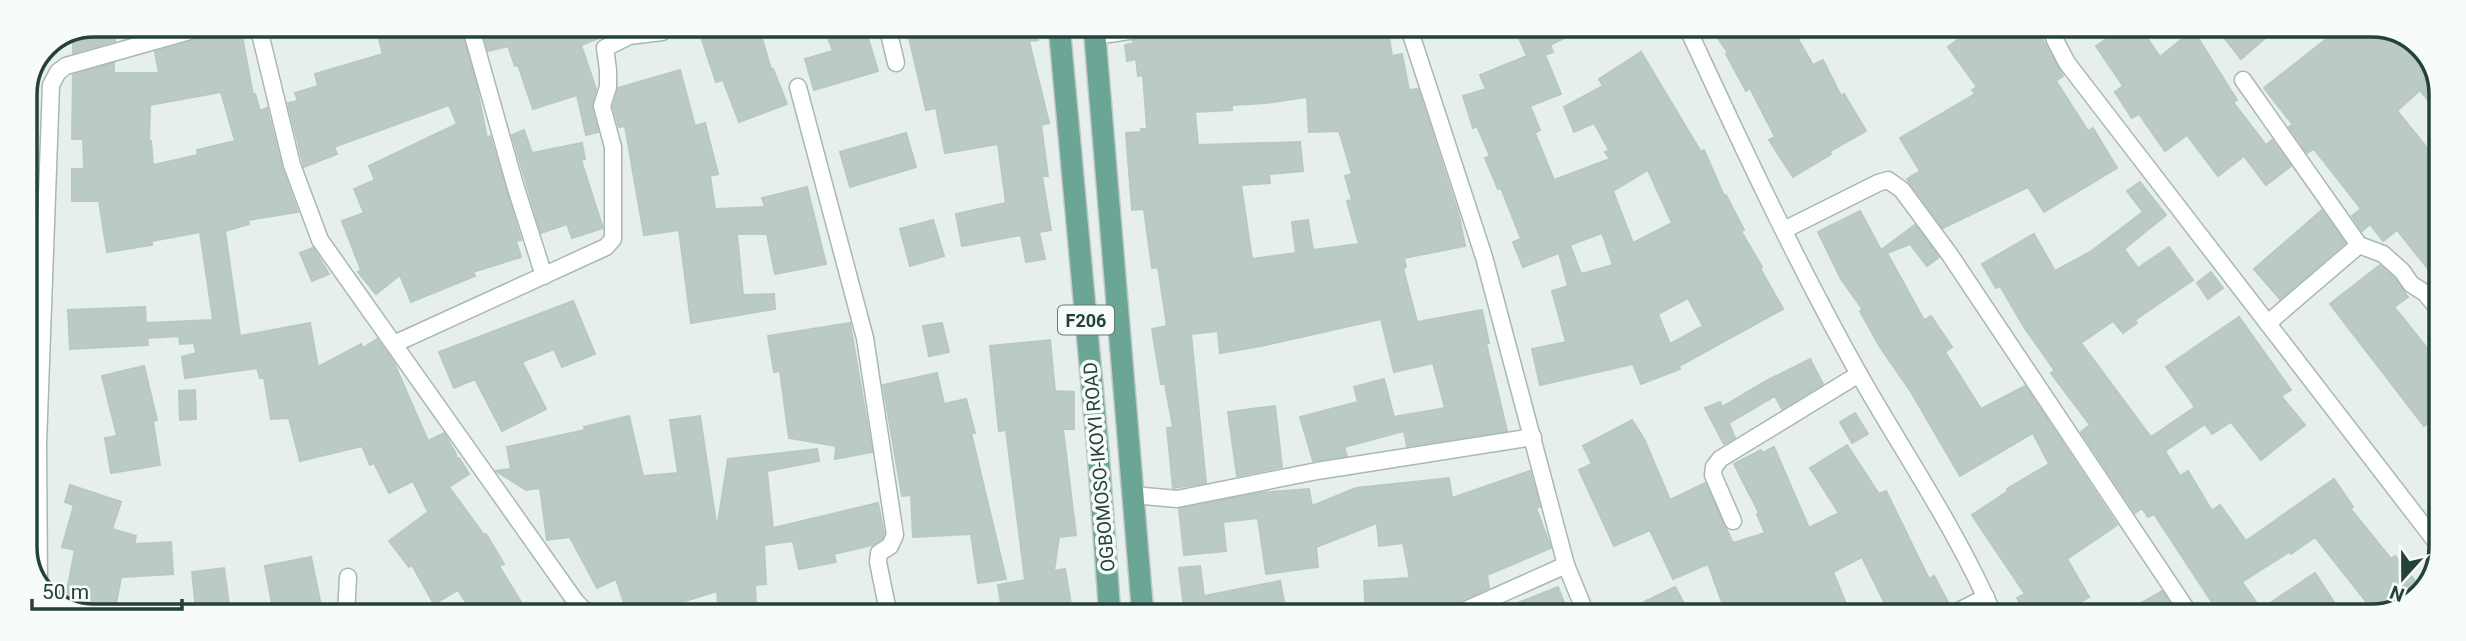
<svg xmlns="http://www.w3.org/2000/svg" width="2466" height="641" viewBox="0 0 2466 641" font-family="Roboto,sans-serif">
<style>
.building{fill:#bbcac4;stroke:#b8c9c2;stroke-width:2;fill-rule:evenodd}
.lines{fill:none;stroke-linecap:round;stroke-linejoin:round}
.minor-casing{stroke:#a8b8b2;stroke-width:19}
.primary-casing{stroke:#c2cac8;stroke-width:24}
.minor{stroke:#fff;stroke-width:16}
.primary{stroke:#6aa596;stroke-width:21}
.labels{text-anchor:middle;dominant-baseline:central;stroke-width:7;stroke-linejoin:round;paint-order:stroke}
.shield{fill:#f7fbf9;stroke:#637a73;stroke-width:2}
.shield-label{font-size:18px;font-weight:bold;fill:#24423a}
.street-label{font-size:19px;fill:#24423a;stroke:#f7fbf9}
.rim{fill:none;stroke:#24423a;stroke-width:3.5}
</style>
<rect width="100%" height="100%" fill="#e6efeb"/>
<g class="building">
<path d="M94,24L116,25L115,41L73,53V33Z"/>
<path d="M221,25H240L253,95L255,94L260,111L267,108L282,168L298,212L248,220L249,224L225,231L240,336L310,323L318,367L361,344L363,348L377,339L394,363L428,441L444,433L456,454V459L459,458L469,474L449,487L484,535L486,534L504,564L499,566L529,615H474L458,590L434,604L412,565L409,567L389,541L428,512L413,481L389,493L374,463L370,465L362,446L300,461L289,418L271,419L264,378H260L257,368L185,378L182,357L196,353L194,343L180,344L179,336L147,338L148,345L70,349L68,310L145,307L146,323L213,320L200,232L152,241V245L107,252L99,201H72V169H84L83,139H72L73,75L114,63V73H159L155,52L214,35L219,32ZM221,92L235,141L197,150L198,155L153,165L151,141H149L150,105Z"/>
<path d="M375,25H460L477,88L487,138L490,136L521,240L516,241L521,257L473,272L475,276L411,302L400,275L376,294L358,272L361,270L342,221L364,213L354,189L375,180L369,166L457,124L449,105L334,147L337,154L304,167L288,103L298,101L295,93L318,86L315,74L383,54Z"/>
<path d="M481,25H633L581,45L596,89L592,108L598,132L586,135L577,95L533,109L518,65L515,66L508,46L488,51Z"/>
<path d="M697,25H758L771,69H773L787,104L739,122L723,80L716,82Z"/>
<path d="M823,25H864L878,71L814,90L805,59L833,51Z"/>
<path d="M906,25H1036L1038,40L1029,41L1049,123L1041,125L1048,176H1042L1051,230L1039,232L1045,259L1026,262L1021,235L962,246L956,214L1006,203L998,144L945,153L936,108L926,110Z"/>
<path d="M1235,25H1387L1392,56L1402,54L1409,90L1418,89L1459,216L1465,246L1404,258L1406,267L1403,268L1417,322L1482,310L1489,343H1486L1507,431L1407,446L1404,431L1344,447L1347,456L1313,461L1300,417L1358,402L1354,387L1384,379L1394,417L1445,408L1433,363L1394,372L1381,319L1261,346L1220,353L1218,331L1191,334L1206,483L1173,488L1167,428L1173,427L1165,384H1161L1152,329L1167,326L1158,267L1152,268L1144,209L1132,210L1126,133L1141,132V129H1147L1143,75L1138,76L1136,59L1127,61L1125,45L1134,43L1133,41ZM1307,97L1309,132L1339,131L1352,174L1345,176L1352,200L1347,201L1359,244L1313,250L1308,220L1292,222L1296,253L1252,259L1241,185L1270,183L1269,174L1303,171L1300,142L1198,145L1195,112L1232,110V105L1266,103Z"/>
<path d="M1513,25H1590L1550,45L1553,52L1545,55L1561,94L1530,106L1540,130L1535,133L1554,180L1610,159L1605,152L1609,150L1594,123L1574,132L1564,107L1603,86L1599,79L1641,52L1701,152L1704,150L1724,196L1726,195L1744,230L1741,231L1762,267L1760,268L1783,309L1679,366L1680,369L1641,384L1633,364L1540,385L1532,349L1566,342L1552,291L1568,286L1559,253L1523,267L1513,242L1521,239L1501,188L1498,189L1485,158L1490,156L1477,126L1473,128L1463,96L1486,89L1480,75L1527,56ZM1648,170L1672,223L1633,243L1613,191ZM1602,233L1613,265L1581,274L1570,245ZM1688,298L1703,326L1670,344L1658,314Z"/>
<path d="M1709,25L1798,26L1804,36L1798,39L1813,65L1823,60L1841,96L1844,94L1866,131L1829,152L1831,154L1793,177L1769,140L1775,137L1750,88L1746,91L1726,54L1728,53Z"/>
<path d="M1976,26H2040L2041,37L2063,76L2056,81L2088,131L2093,128L2117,168L2044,212L2028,187L1943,228L1907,179L1920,171L1900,138L1975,94L1972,90L1977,87L1948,47Z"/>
<path d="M2127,26H2139L2160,57L2193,30L2237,100L2233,102L2266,145L2272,140L2291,166L2266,185L2244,156L2218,176L2187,135L2165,151L2139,114L2132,118L2115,92L2123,86L2096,46Z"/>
<path d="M2215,26H2279L2241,59Z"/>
<path d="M2343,26H2386L2424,48L2441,85V116L2420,90L2397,111L2432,154L2441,147V285L2397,230L2383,241L2370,224L2362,231L2352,216L2361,209L2314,149L2307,153L2289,127L2293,125L2264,88Z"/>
<path d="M680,70L695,126L705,123L718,174L710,176L715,209L765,207L762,198L807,187L826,264L775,274L767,234H737L743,295L774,294L775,309L691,323L679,230L644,235L625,126L619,127L613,106L618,88Z"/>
<path d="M524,130L532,153L582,143L585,159L581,160L603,228L572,238L567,224L541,233L512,135Z"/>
<path d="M906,133L916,167L850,187L840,152Z"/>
<path d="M2140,182L2166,215L2124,249L2138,268L2169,247L2193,280L2135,320L2137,323L2123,333L2113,321L2081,343L2151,437L2195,407L2166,367L2239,317L2291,390L2281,396L2305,425L2261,460L2231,422L2212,434L2205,424L2165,451L2180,476L2188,471L2212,511L2220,505L2246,541L2334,479L2353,507L2350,508L2391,559L2395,556L2416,582L2376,614L2315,537L2291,554L2289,552L2242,582L2261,609L2315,573L2343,616H2221L2154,514L2148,517L2142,508L2135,513L2081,432L2090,425L2051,373L2055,371L2024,327L2000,286L1996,288L1982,264L2034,234L2055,271L2090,252L2143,212L2127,191Z"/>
<path d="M2322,210L2345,243L2280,299L2254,269Z"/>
<path d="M1860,211L1881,250L1915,225L1939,257L1927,266L1910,244L1887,253L1924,320L1931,316L1952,347L1945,352L1981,409L2025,386L2117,525L2067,559L2089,597L2078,604L2085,616H2028L2017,598L2025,594L1972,515L2008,491L2007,489L2049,464L2033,433L1960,476L1911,392L1880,347L1860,311L1863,310L1841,279L1818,232Z"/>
<path d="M933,220L944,256L910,266L900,229Z"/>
<path d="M313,248L329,274L312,281L300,253Z"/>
<path d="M2380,265L2394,278L2408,297L2394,307L2440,364V413L2424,426L2330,304Z"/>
<path d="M2211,272L2223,288L2208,299L2197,283Z"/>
<path d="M573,301L595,354L562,367L554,349L522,362L546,409L502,431L475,379L454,388L439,352Z"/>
<path d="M850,323L872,452L835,459L836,446L789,438L780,371L774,372L768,336Z"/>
<path d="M942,323L949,352L929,356L923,326Z"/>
<path d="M1050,340L1055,391L1074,392V429H1063L1076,535L1059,537L1054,571L1065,569L1073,616H1003L998,585L1025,580L1006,430L999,431L990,346Z"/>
<path d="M1810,359L1823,384L1782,409L1775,396L1729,423L1735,438L1724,444L1705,408L1720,402L1722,407L1768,380Z"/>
<path d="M144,366L157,420L153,421L160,465L111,473L105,438L117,436L102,376Z"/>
<path d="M937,373L944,404L966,399L975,433H971L1006,579L978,583L971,534L913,537L911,495L902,496L883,385Z"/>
<path d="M195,390L196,419L180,420L179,391Z"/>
<path d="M1275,406L1282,467L1237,476L1228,412Z"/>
<path d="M1855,413L1868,434L1852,443L1840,422Z"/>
<path d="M629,416L643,476L678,473L670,420L700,416L717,529L728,459L817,449L819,461L767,471L773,528L878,503L884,533L882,539L872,545L834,554L836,562L799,569L793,541L764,545L766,584L755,585L756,605L734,606L733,603L718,604L717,591L641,615H628L616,579L597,588L570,537L547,540L540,488L526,490L496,471L511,469L507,447L585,430L584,427Z"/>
<path d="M1632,420L1644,439L1670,500L1705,483L1733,543L1765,533L1757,514L1759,513L1734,464L1761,450L1763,453L1774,447L1809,528L1839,513L1810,468L1847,445L1879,494L1886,491L1929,579L1934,576L1949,604L1941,610L1937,616H1891L1862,557L1833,572L1851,616H1727L1708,564L1673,579L1650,530L1614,546L1579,470L1592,464L1583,446Z"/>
<path d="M1530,471L1540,507L1536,508L1551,548L1487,575L1489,588L1448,606L1442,616H1413V613L1366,616L1364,581L1410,578L1403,543L1379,546L1377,523L1316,547L1318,567L1266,574L1258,518L1223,522L1226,551L1184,555L1179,509L1259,493L1309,489L1312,506L1356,488L1449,478L1452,498Z"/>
<path d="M70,485L121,502L112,529L136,536L134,544L171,542L173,574L121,577L114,615H80L64,606L75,550L62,547L74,505L65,502Z"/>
<path d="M311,557L323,615H300L299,605L273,610L265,566Z"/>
<path d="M1200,566L1204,596L1280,581L1284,601L1240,610L1241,616H1185L1179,568Z"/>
<path d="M224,568L229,605L196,609L192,572Z"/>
<path d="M1558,587L1568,613L1560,616H1478L1494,609L1495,612Z"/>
<path d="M1675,587L1691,616H1652L1644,602Z"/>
<path d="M2162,591L2179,616H2119Z"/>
</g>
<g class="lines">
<g class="minor-casing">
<g id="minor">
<path d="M258,25L292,165L320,240L576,602L589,615"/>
<path d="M470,25L515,185L544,276"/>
<path d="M887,25L896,63"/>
<path d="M1408,25L1484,257L1566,565L1587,616"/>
<path d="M1686,25C1741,144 1796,262 1860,376C1905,455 1958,532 1994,616"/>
<path d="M2050,26L2055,40L2067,63L2440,547"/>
<path d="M1095,36L1170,25"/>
<path d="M2243,80L2359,245L2383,254L2402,271L2411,284L2425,293L2441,312"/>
<path d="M798,87L865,338L895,535L890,546L879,553L878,562L889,616"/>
<path d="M1784,230L1878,183L1888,180L1902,190L1950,255L2191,616"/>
<path d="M2268,323L2359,245"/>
<path d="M394,344L606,247L613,239V147L602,106L608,87V70L605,48L629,36L662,32L666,25"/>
<path d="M1133,495L1177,499L1317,471L1533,437"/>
<path d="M1733,521L1713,475L1714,467L1720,459L1859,374"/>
<path d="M39,588L38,444L51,85L58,72L66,66L211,25"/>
<path d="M346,615L348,577"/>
<path d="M1452,616L1566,565"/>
<path d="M1949,616L1986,597"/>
</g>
</g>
<g class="primary-casing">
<g id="primary">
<path d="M1059,25L1098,451L1110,616"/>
<path d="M1094,25L1143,616"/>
</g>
</g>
<use href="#minor" class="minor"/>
<use href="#primary" class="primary"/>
</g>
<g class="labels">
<rect class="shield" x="1058" y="305.5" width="56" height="29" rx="5"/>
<g class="shield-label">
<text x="1086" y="320">F206</text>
</g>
<g class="street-label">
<text transform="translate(1099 467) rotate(-95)">OGBOMOSO-IKOYI ROAD</text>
</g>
</g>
<path d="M0 0H2466V641H0ZM94 37H2372A57 57 0 0 1 2429 94V547A57 57 0 0 1 2372 604H94A57 57 0 0 1 37 547V94A57 57 0 0 1 94 37Z" fill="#f7fbf9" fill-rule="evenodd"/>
<path class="rim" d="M94 37H2372A57 57 0 0 1 2429 94V547A57 57 0 0 1 2372 604H94A57 57 0 0 1 37 547V94A57 57 0 0 1 94 37Z"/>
<g transform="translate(2403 578) rotate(201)" stroke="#f7fbf9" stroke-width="5" paint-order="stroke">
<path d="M0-5L12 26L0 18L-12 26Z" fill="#24423a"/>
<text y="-10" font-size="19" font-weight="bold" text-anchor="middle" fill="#24423a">N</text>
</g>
<path d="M32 599v10h150v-10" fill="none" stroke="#24423a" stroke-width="3.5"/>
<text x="42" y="599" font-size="21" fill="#24423a" stroke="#f7fbf9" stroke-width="5" paint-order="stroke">50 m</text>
</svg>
